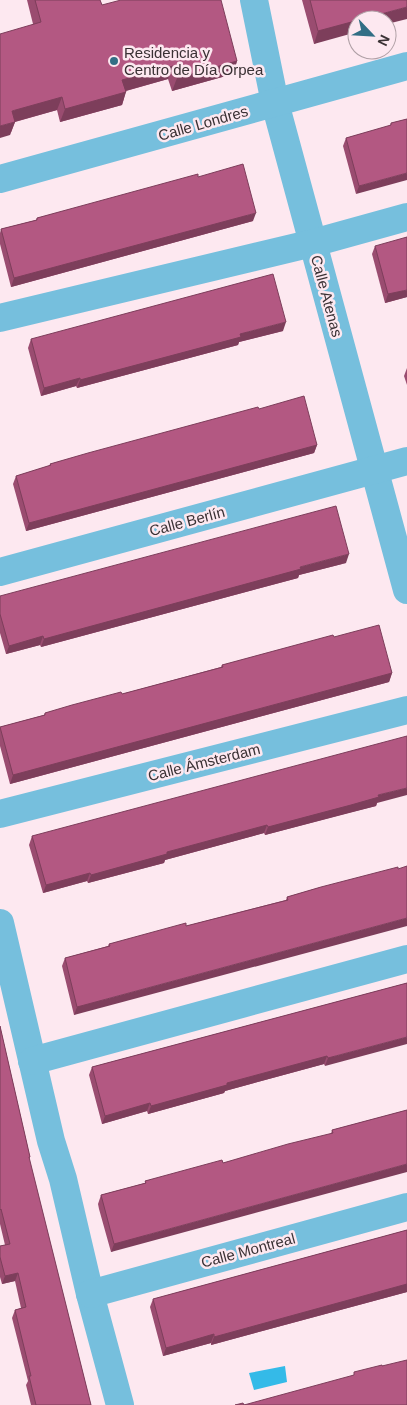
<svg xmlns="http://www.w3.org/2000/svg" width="407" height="1405" viewBox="0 0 407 1405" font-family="Helvetica,sans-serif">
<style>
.water{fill:#34bae8}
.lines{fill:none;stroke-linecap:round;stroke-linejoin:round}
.minor{stroke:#76bfdd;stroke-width:28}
.wall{fill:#9a4c70}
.shaded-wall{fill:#7d3e5b}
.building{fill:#b35882;stroke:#7d3e5b}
.poi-dot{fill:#326e85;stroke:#fde8f0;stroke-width:2}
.labels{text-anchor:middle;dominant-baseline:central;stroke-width:5;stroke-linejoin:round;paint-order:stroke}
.poi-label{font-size:15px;fill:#3a3134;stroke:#fde8f0;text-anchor:start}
.street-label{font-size:15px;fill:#3a3134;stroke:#fde8f0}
</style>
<rect width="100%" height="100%" fill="#fde8f0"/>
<path class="water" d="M285,1366L287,1382L254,1390L249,1373Z"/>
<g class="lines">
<g class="minor">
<path d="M254,0L275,103L407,590"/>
<path d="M0,179L407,66"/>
<path d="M0,318L313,243L407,217"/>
<path d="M0,572L407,461"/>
<path d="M0,814L407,710"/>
<path d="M0,923L51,1141L63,1179L90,1294L120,1405"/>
<path d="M32,1061L407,959"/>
<path d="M90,1294L407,1207"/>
</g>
</g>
<g class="wall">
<path d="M27,0H100L102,5L237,61L233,74L172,91L168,79L126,91L122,105L60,122L57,110L15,122L10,135L33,24Z"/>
<path d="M302,0H407L314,44Z"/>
<path d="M407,119L356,194L343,146L346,138L390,126L391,123Z"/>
<path d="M198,177L253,221L11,287L0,244V233L1,229L36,220L37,218Z"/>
<path d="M375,246L407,297L385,303L372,254Z"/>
<path d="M283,331L239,342L238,345L77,388L76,386L41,396L28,348L31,339Z"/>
<path d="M407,368V385L404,376Z"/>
<path d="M259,409L317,445L314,453L26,531L13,484L16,476L49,466L50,464Z"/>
<path d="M346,563L299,575L298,578L41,647L40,645L6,654L0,633V596Z"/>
<path d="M334,637L392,673L389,682L10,784L0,746V727L44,715L45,713L122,694L221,667L222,665Z"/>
<path d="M377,803L376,806L348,813L265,835L264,833L165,860L164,863L88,883L87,881L43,893L29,845L32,836Z"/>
<path d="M321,887L74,1015L62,966L65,958L108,946L109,944L186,926L286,900L287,897Z"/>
<path d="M407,983L325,1066L324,1064L225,1091L224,1093L148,1114L147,1111L102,1124L89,1075L92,1067Z"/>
<path d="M0,1026L30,1157L29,1159L91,1405H31L26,1385L28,1381L12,1318L15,1310L21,1308L15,1281L2,1284L0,1277V1246L5,1245L0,1224Z"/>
<path d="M407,1110L111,1252L99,1209L98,1204L101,1195L145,1183V1181L223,1163L331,1134L332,1130Z"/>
<path d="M407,1230V1292L211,1345V1343L163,1356L150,1307L153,1299Z"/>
</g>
<g class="shaded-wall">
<path d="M407,7V19L387,24V20H358Z"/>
<path d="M357,20V32L314,44L318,31Z"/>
<path d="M237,61L233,74L172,91L177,78Z"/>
<path d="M173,66L168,79L118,93L122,80Z"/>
<path d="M126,92L122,105L60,122L65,109Z"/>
<path d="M62,97L57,110L7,124L12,111Z"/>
<path d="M15,122L10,135L0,138V126Z"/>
<path d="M407,173V180L356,194L359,186Z"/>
<path d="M256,213L253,221L11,287L14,278Z"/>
<path d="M407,290V297L385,303L388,294Z"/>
<path d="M286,322L283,331L239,342L238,345L77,388L80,380L240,334Z"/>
<path d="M80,378L76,386L41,396L44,388Z"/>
<path d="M317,445L314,453L26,531L29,523Z"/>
<path d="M349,554L346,563L299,575L298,578L41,647L44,639L300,567Z"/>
<path d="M43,636L40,645L6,654L9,646Z"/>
<path d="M392,673L389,682L10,784L13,775Z"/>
<path d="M407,788V795L377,803L376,806L265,835L268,827L378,795Z"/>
<path d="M267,825L264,833L165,860L164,863L88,883L91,875L167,852Z"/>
<path d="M90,873L87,881L43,893L46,885Z"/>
<path d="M407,918V926L74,1015L77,1007Z"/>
<path d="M407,1037V1044L325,1066L328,1058Z"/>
<path d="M327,1056L324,1064L225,1091L224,1093L148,1114L151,1106L227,1083Z"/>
<path d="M150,1103L147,1111L102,1124L105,1116Z"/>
<path d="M407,1164V1172L111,1252L114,1244Z"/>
<path d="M18,1273L15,1281L2,1284L5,1276Z"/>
<path d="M407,1284V1292L211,1345L214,1337Z"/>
<path d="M214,1334L211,1343L163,1356L166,1348Z"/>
</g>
<g class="building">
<path d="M35,0H100L102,5L121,0H221L237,61L177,78L173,66L122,80L126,92L65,109L62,97L12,111L15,122L0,126V34L41,22Z"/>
<path d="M310,0H407V7L318,31Z"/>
<path d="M407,119V173L359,186L346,138L391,125V123Z"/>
<path d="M243,164L256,213L14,278L1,229L37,220V218L198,174V177Z"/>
<path d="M407,237V290L388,294L375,246Z"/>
<path d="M273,274L286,322L240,334L241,337L80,380V378L44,388L31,339Z"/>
<path d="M304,396L317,445L29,523L16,476L51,465L50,464L88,453L258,407L259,409Z"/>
<path d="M336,506L349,554L300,567L301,569L44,639L43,636L9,646L0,614V596Z"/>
<path d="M379,625L392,673L13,775L0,727L45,715V713L72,705L121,692L122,694L223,667L222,665L333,635L334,637Z"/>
<path d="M407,736V788L378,795L379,797L351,805L268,827L267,825L167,852V854L91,875L90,873L46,885L32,836Z"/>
<path d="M407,866V918L77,1007L65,958L110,946L109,944L186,923V926L288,900L287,897L321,887L398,867V869Z"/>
<path d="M407,983V1037L328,1058L327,1056L227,1083V1085L151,1106L150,1103L105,1116L92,1067Z"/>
<path d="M0,1026L30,1157H29L91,1405H36L29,1376H31L15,1310L26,1307L18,1273L5,1276L0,1257V1246L10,1244L1,1209L0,1210Z"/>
<path d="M407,1110V1164L114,1244L101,1195L146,1183L145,1181L222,1160L223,1163L288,1144L333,1133L332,1130Z"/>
<path d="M407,1230V1284L214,1337V1334L166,1348L153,1299Z"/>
<path d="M407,1360V1405H235L243,1403L244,1405L354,1375V1372L382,1365V1366Z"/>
</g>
<circle class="poi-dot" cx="114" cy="61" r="5"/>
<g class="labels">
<g class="poi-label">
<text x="124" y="52">Residencia y<tspan x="124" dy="17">Centro de Día Orpea</tspan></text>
</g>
<g class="street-label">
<text transform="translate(203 123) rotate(-16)">Calle Londres</text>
<text transform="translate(327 296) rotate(75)">Calle Atenas</text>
<text transform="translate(187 521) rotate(-15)">Calle Berlín</text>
<text transform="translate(204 762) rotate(-14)">Calle Ámsterdam</text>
<text transform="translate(248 1250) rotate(-15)">Calle Montreal</text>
</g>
</g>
<g transform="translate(372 35) rotate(115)"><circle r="24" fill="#fde8f0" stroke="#af9fa5"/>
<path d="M0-4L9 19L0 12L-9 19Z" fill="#326e85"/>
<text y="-8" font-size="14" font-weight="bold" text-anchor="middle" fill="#3a3134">N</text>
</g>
</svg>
